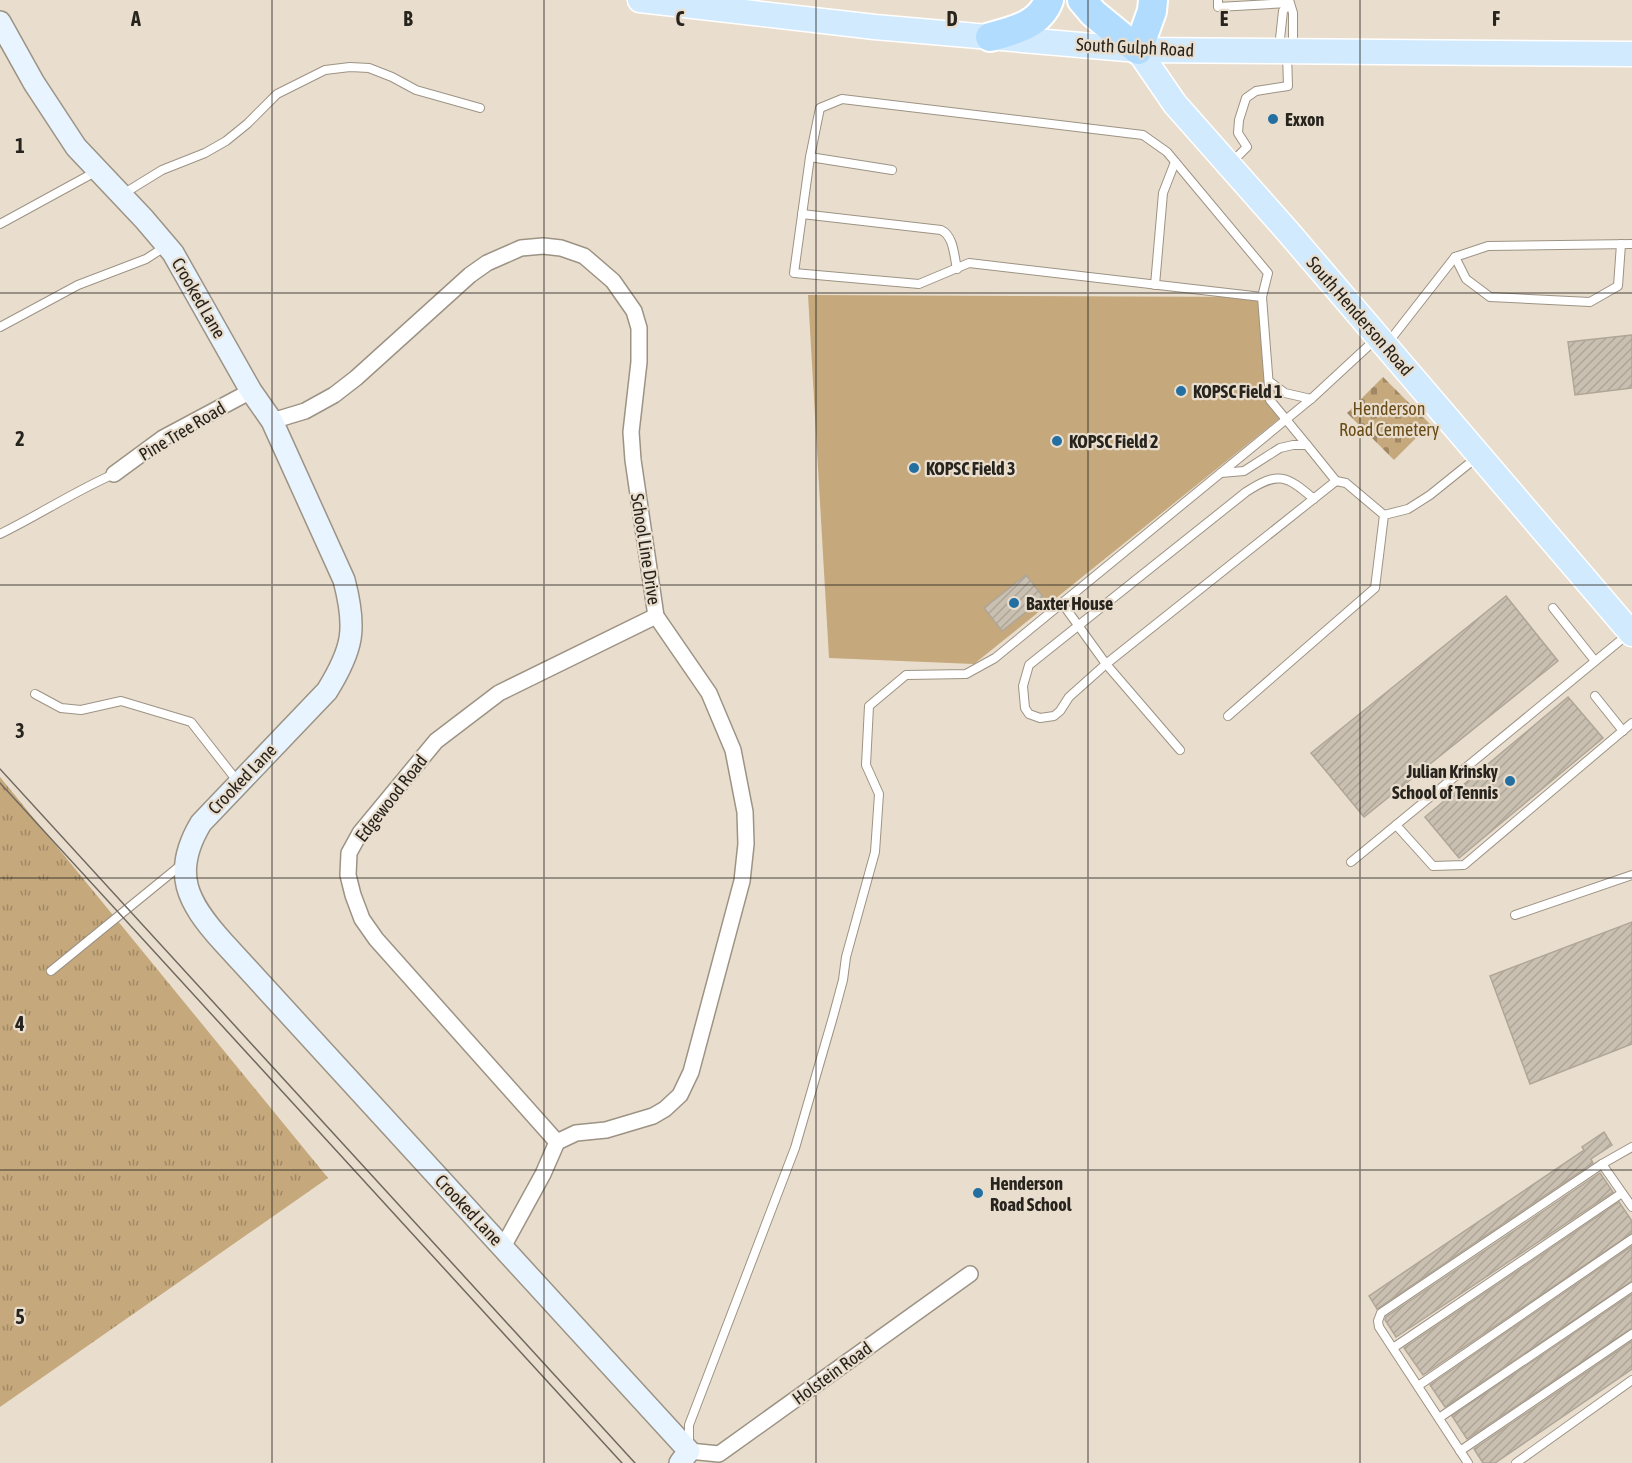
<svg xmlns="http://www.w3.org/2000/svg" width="1632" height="1463" viewBox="0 0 1632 1463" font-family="'Asap Condensed',sans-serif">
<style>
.grass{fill:url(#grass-tufts)}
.cemetery{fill:url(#cemetery-stones)}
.park{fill:#c5a87c}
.building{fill:url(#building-hatch);stroke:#b0a697;stroke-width:1.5}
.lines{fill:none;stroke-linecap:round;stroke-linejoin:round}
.lane-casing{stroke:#9d9384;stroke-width:10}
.street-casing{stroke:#9d9384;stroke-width:18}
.secondary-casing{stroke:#9d9384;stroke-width:24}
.primary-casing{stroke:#fff;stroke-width:27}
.highway-casing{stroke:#fff;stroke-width:32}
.lane{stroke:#fff;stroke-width:8}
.street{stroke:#fff;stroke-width:15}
.secondary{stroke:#e8f4ff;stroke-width:21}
.primary{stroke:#d1eafe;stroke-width:24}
.highway{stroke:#b2dcfe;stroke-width:28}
.tram{stroke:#70695f;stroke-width:1.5}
.grid{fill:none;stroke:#27231d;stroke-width:1.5;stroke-opacity:0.55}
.poi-dot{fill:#246fa2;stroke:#e9dece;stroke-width:2}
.labels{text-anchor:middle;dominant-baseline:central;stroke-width:4.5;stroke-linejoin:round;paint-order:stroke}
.street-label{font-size:18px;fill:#27231d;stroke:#e9dece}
.poi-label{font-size:18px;font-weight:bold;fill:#27231d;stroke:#e9dece;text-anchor:start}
.park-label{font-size:18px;fill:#694b17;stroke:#e9dece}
.grid-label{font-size:20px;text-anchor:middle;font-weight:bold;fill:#27231d;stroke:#e9dece;stroke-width:4.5;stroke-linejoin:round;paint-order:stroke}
</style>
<defs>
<pattern id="grass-tufts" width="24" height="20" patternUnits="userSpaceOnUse" patternTransform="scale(1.5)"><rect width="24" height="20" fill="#c5a87c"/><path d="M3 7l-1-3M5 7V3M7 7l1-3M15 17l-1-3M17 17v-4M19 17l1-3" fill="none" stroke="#a08865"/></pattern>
<pattern id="cemetery-stones" width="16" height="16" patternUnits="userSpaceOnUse" patternTransform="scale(1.5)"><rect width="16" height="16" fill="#c5a87c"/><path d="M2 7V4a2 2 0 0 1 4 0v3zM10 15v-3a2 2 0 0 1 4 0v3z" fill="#a08865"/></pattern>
<pattern id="building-hatch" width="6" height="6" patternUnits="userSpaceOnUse" patternTransform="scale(1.5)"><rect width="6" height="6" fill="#cac0b1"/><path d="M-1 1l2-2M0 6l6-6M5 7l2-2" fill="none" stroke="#aea598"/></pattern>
</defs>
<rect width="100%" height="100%" fill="#e9dece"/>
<path class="grass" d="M0,777L328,1178L0,1407Z"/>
<path class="cemetery" d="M1383,377L1430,424L1394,460L1347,413Z"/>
<path class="park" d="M808,295L1257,297L1280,418L974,664L829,658Z"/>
<g class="building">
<path d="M1632,335V388L1575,395L1568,342Z"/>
<path d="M1026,575L1044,598L1002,631L984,608Z"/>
<path d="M1506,596L1558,661L1364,817L1311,753Z"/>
<path d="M1568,697L1603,738L1459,858L1425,817Z"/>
<path d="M1632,922V1044L1530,1084L1490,976Z"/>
<path d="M1604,1132L1612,1145L1591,1159L1593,1163L1377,1309L1369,1296L1584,1150L1582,1147Z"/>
<path d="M1600,1173L1613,1192L1396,1337L1385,1320L1386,1317Z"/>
<path d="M1619,1202L1632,1221V1233L1423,1375L1404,1348Z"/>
<path d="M1632,1246V1281L1445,1407L1430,1385Z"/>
<path d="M1632,1294V1328L1467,1439L1452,1416Z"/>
<path d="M1632,1341V1369L1495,1463H1483L1474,1449Z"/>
</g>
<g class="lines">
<g class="lane-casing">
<g id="lane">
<path d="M1218,0V7L1289,3"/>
<path d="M1289,0L1293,13V47"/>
<path d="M1279,48L1283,11L1289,3"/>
<path d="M810,157L892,170"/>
<path d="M1231,163L1247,147L1238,133L1239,120L1246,98L1256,91L1288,86L1287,53"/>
<path d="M123,194L162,170L205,153L226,141L247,124L277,94L325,70L350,67L369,68L392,77L416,90L480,108"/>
<path d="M802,214L941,230C954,236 954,256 957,269"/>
<path d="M0,224L97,171"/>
<path d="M1455,257L1466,279L1490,297L1590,302L1618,286L1621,244"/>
<path d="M1155,285L1163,193L1175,162"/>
<path d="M1262,297L1268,273L1167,152L1143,135L842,99L820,108L810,157L794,273L919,284L969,263L1262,297L1270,400L1307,445"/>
<path d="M0,327L78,285L146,259L166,246"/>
<path d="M1387,344L1455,257L1488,246L1632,244"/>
<path d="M1270,382L1285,393L1311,399"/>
<path d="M1221,473L1244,471L1280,448L1293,445H1307L1336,481"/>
<path d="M1314,499C1286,475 1278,471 1246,492L1029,665L1023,686L1025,708L1029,714L1040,718L1054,716L1060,711L1069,697L1106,664L1336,481L1346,483L1384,515"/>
<path d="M0,534C39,515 75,491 114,474"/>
<path d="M1062,603L1106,664L1180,750"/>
<path d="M1553,608L1595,661"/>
<path d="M35,694L61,708L81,710L121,701L191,722L238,782"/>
<path d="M1595,696L1623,731"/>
<path d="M1228,716L1375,588L1384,515L1408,509L1430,495L1476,458"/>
<path d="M1396,825L1433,866L1464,865L1632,723"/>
<path d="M1351,862L1627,635"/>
<path d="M1515,915L1632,875"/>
<path d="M51,971L181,865"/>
<path d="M1602,1164L1632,1207"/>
<path d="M1393,1348L1622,1193"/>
<path d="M1418,1386L1632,1239"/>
<path d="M1439,1418L1632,1287"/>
<path d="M689,1443V1425L795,1148L833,1017L843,980L846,957L875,852L879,794L866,765L869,706L906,675L966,674L995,658L1311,399L1377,338"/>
<path d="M1460,1451L1632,1334"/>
<path d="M1468,1463L1379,1327L1378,1321L1381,1313L1602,1164L1632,1147"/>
<path d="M1516,1463L1632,1380"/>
</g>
</g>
<g class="street-casing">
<g id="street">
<path d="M272,421L305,411L334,395L356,378L470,275L487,263L521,248L543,246L561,248L584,256L613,281L634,311L639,328V362L631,432L633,460L656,616L709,693L733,750L745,812L746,844L742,881L691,1072L680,1095L665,1109L653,1116L606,1130L576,1133L557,1142L543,1174L503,1247"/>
<path d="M114,474L163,438L251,391"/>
<path d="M557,1142L376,939L362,919L353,895L348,875L349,853L360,833L436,741L499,693L656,616"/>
<path d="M689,1451L719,1454L970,1274"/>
</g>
</g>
<g class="secondary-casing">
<path id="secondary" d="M0,22L34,83L76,147L144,219L173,253L251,391L272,421L344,580C357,629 353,649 327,691L201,823C171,873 187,902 223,942L689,1451L680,1463"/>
</g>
<g class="primary-casing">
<g id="primary">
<path d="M640,0L875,27L1138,50L1632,54"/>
<path d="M1138,50L1175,104L1290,234L1632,634"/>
</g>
</g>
<g class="highway-casing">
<g id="highway">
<path d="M1082,0L1093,13L1138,50L1152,11L1153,0"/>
<path d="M990,37C1013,31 1040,25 1049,0"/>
</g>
</g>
<use href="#lane" class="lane"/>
<use href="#street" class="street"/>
<use href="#secondary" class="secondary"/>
<use href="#primary" class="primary"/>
<use href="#highway" class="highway"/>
<g class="tram">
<path d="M0,769L635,1463"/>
<path d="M0,783L622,1463"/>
</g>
</g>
<path class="grid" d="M272,0V1463M544,0V1463M816,0V1463M1088,0V1463M1360,0V1463M0,293H1632M0,585H1632M0,878H1632M0,1170H1632"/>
<g class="poi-dot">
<circle cx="1273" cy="119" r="6"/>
<circle cx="1181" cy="391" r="6"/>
<circle cx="1057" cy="441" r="6"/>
<circle cx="914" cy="468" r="6"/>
<circle cx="1014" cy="603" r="6"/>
<circle cx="1510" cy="781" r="6"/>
<circle cx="978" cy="1193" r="6"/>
</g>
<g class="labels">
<g class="street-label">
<text transform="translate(1135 47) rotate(3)">South Gulph Road</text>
<text transform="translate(199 298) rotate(60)">Crooked Lane</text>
<text transform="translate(1360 316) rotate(49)">South Henderson Road</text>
<text transform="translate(182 431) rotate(-31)">Pine Tree Road</text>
<text transform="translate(646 549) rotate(81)">School Line Drive</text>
<text transform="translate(242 779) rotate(-46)">Crooked Lane</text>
<text transform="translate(391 798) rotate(-52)">Edgewood Road</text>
<text transform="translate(469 1210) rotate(47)">Crooked Lane</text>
<text transform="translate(832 1373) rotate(-36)">Holstein Road</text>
</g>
<g class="poi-label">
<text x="1285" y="119">Exxon</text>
<text x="1193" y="391">KOPSC Field 1</text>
<text x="1069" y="441">KOPSC Field 2</text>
<text x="926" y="468">KOPSC Field 3</text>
<text x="1026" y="603">Baxter House</text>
<text x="1498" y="771" text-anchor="end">Julian Krinsky<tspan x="1498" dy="21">School of Tennis</tspan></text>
<text x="990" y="1183">Henderson<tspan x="990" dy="21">Road School</tspan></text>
</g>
<g class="park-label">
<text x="1389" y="408">Henderson<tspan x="1389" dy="21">Road Cemetery</tspan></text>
</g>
</g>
<g class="grid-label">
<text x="136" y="26">A</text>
<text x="408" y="26">B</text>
<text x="680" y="26">C</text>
<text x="952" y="26">D</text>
<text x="1224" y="26">E</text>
<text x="1496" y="26">F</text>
<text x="20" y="153">1</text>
<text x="20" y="446">2</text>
<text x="20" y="738">3</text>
<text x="20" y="1031">4</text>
<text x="20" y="1324">5</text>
</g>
</svg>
